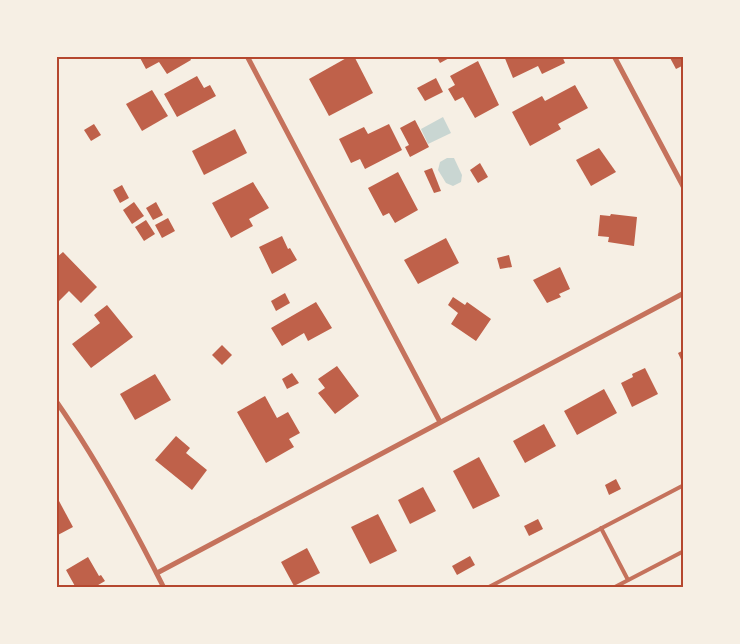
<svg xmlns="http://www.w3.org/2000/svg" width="740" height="644" viewBox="0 0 740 644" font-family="'Open Sans',sans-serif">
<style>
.water{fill:#c9d6d2}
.building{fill:#bf614a}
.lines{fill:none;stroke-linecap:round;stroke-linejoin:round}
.service{stroke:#c5725c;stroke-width:4}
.minor{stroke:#c5725c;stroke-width:5}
.neatline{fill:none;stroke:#b5482f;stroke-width:2}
</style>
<rect width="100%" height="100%" fill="#f6efe4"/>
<g class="water">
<path d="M443,117L451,133L428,144L421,129Z"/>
<path d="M447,158H454L462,175L461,182L453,186L446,183L438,170L440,162Z"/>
</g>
<g class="building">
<path d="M139,56H189L191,60L167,74L159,62L146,69Z"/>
<path d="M350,56H354L373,93L329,116L309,79Z"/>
<path d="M436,56H453L440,63Z"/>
<path d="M504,56H562L565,63L542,74L538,66L513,78Z"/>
<path d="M669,56H684V65L676,69Z"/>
<path d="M478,61L499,105L475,118L463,97L455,101L448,89L455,85L450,76Z"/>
<path d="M197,76L204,88L210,85L216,96L177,117L164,94Z"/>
<path d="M436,78L443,92L425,101L417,88Z"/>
<path d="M575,85L588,108L558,124L561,129L530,146L512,112L542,96L545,101Z"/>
<path d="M152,90L168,116L142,131L126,104Z"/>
<path d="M415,120L429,147L410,157L405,147L409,145L400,128Z"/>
<path d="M94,124L101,135L91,141L84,130Z"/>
<path d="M389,124L402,150L365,169L360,159L351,163L339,139L364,127L368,134Z"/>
<path d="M235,129L247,153L204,175L192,151Z"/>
<path d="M599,148L616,172L591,186L576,160Z"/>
<path d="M480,163L488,177L478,183L470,170Z"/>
<path d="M432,168L441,191L434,193L424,171Z"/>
<path d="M398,172L418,210L395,223L389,213L383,216L368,188Z"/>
<path d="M253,182L269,208L249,219L253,226L231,238L212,203Z"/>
<path d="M122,185L129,198L120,203L113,190Z"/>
<path d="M134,202L144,216L132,224L123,210Z"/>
<path d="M156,202L163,215L153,220L146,208Z"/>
<path d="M611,214L637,217L634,246L608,242L609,237L598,236L600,215L610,216Z"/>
<path d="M168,218L175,231L162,238L155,225Z"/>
<path d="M146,220L155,234L144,241L135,227Z"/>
<path d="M282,236L288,249L290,248L297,260L272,274L259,247Z"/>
<path d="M446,238L459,263L418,284L404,260Z"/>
<path d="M63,252L97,287L81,303L69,291L56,304V258Z"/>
<path d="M509,255L512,267L500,269L497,258Z"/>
<path d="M560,267L570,289L559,294L561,297L547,303L533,280Z"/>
<path d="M285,293L290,303L276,311L271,301Z"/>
<path d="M453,297L465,305L467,302L491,319L476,341L451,324L458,313L448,305Z"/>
<path d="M316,302L332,328L308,341L304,333L282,346L271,328Z"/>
<path d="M107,305L133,337L91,368L72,344L100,323L94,315Z"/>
<path d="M222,345L232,355L222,365L212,355Z"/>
<path d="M684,350V366L678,353Z"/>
<path d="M337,366L359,396L335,414L318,393L325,388L318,379Z"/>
<path d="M645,368L658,394L632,407L621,383L633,377L632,374Z"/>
<path d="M292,373L299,383L287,389L282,379Z"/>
<path d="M155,374L171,400L135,420L120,394Z"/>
<path d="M604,389L617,413L577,435L564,411Z"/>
<path d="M265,396L277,418L288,412L300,433L289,439L294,447L266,463L237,412Z"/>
<path d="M544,424L556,446L525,463L513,441Z"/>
<path d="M176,436L190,448L186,453L207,470L192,490L155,460Z"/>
<path d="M479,457L500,496L473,509L453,471Z"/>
<path d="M616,479L621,489L609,495L605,485Z"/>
<path d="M423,487L436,511L410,524L398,500Z"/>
<path d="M59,501L73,527L56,536V503Z"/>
<path d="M378,514L397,551L370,564L351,527Z"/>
<path d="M538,519L543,529L529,536L524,526Z"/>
<path d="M307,548L320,573L294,586L281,562Z"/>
<path d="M470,556L475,565L457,575L452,566Z"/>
<path d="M88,557L99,576L101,575L105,581L93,588H76L66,570Z"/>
</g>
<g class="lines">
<g class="service">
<path d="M601,528L628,580"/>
<path d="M487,588L684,485"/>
<path d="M613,588L684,551"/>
</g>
<g class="minor">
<path d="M247,56L440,422"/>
<path d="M614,56L684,188"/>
<path d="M56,401C97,460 132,524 164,588"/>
<path d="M157,573L684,293"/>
</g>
</g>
<rect width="740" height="644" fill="none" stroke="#f6efe4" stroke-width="115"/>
<rect x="58" y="58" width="624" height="528" class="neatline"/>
</svg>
